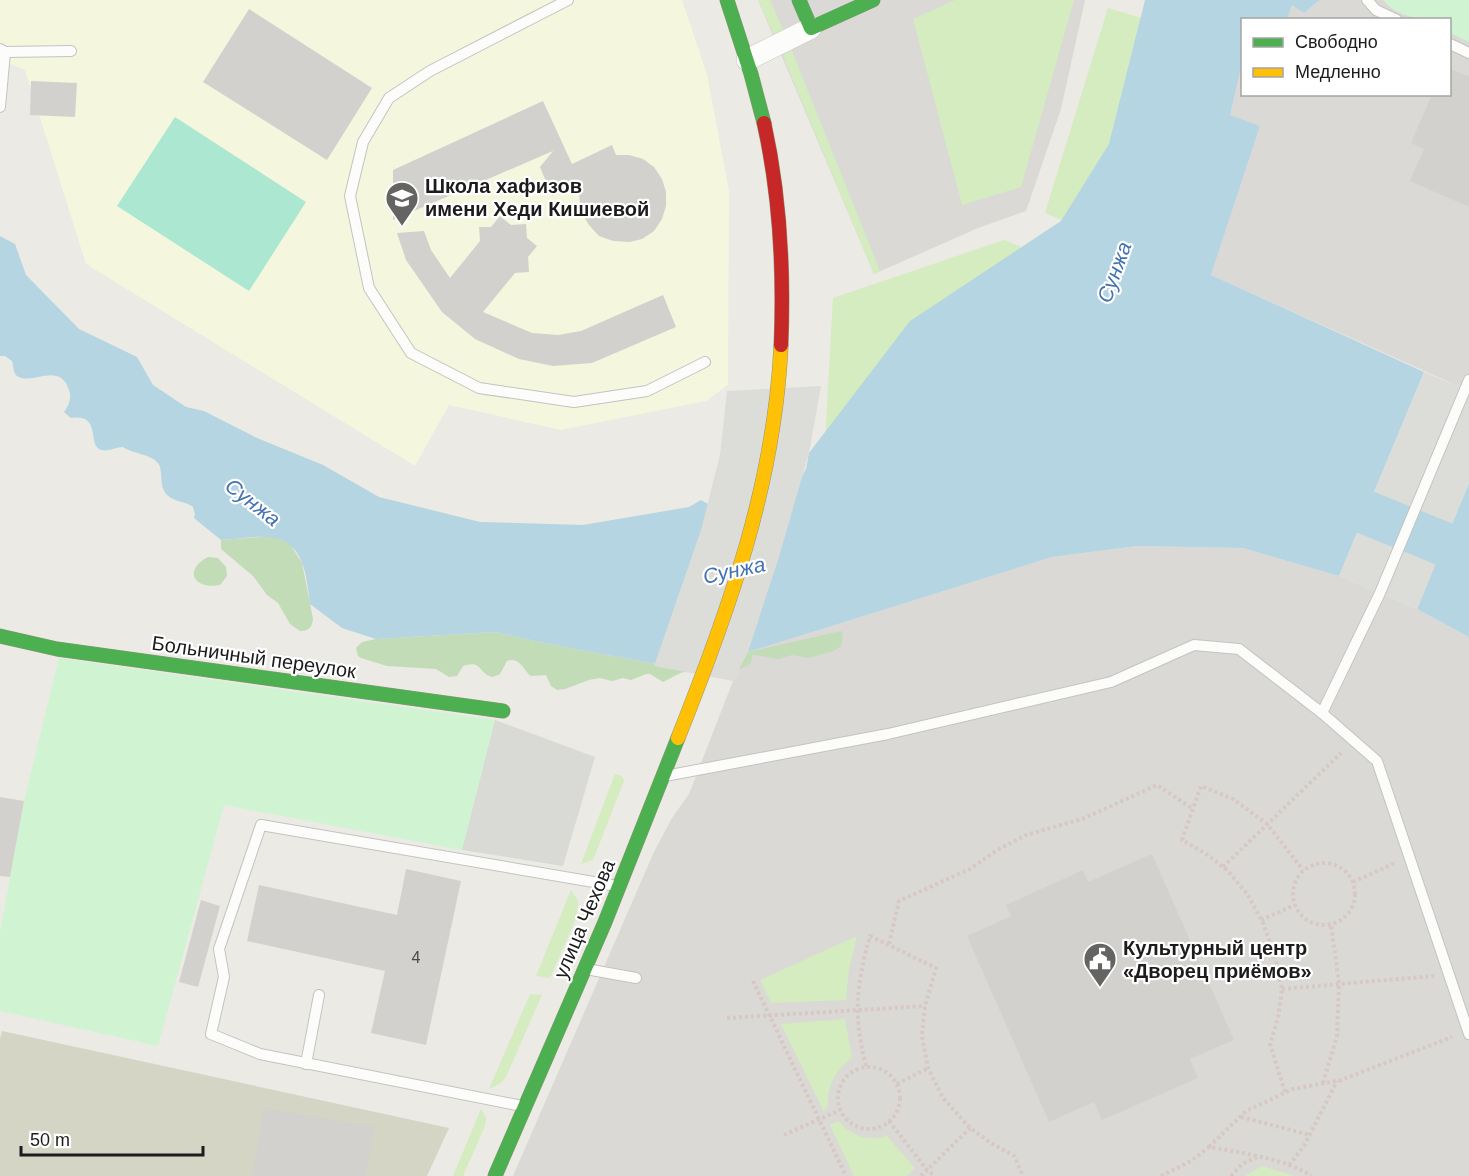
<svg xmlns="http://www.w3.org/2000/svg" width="1469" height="1176" viewBox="0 0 1469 1176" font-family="Arial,sans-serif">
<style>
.residential{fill:#dad9d6}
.education{fill:#f4f6de}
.construction{fill:#d4d5c5}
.grass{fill:#d4ecc0}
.forest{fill:#c2dcb7}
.park{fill:#d0f4d2}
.pitch{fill:#ace7d1}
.parking{fill:#d9d9d6}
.water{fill:#b4d5e1}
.pier{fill:#dcdcd9}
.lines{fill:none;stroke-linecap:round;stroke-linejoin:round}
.river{stroke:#b4d5e1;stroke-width:44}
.building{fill:#d3d1cd}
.lane-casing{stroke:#c3c3c0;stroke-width:12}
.street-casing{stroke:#c3c3c0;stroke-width:22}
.fast-casing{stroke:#91957c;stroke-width:15}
.slow-casing{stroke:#91957c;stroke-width:15}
.jam-casing{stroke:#91957c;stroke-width:15}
.path{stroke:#d7c8c3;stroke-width:4;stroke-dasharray:3 3;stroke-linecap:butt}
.lane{stroke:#fcfcfb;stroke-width:10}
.street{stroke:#fcfcfb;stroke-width:21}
.fast{stroke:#4caf50;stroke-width:14}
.slow{stroke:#ffc107;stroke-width:14}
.jam{stroke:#c62828;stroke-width:14}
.labels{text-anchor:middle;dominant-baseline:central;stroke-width:4.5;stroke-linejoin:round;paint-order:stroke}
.number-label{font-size:16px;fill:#4a4948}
.poi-label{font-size:20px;font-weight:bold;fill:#1c1c1c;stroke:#fff;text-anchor:start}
.street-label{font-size:20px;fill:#1c1c1c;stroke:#fff}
.water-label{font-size:21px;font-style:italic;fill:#4272b2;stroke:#fff}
</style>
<rect width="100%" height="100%" fill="#ebeae4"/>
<g class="residential">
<path d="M758,0H1085L1061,109L1026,211L978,228L874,274Z"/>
<path d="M1320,0H1469V391L1211,275L1260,126L1229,115L1242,63V94H1450V20L1287,19L1292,4L1304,13Z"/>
<path d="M1137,546L1243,548L1339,576L1417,609L1469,637V1176H513L654,852L672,818L689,794L733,681L748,652L1052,557Z"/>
</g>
<path class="education" d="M0,0H682L707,74L729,191L728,385L706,401L561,430L449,405L415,466L86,264L25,70L0,60Z"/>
<path class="construction" d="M2,1031L449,1128L427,1176H0V1039Z"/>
<g class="grass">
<path d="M758,0H770L785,34L777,35L773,33Z"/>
<path d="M955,0H1074L1021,187L962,205L913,19Z"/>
<path d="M1108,8L1239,47L1184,269L1045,213Z"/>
<path d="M790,46L880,271L874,274L785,61L784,53Z"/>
<path d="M1004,240L1263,345L824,460L833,298Z"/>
<path d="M615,774L622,776L624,781L593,860L581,864Z"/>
<path d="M571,890L578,901L577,916L550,978L536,976Z"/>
<path d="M857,936L849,969L846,1000L771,1003L760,980Z"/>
<path d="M530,994L542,995L506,1077L501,1083L489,1089Z"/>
<path d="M845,1019L852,1058C835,1071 827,1085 828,1107L823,1110L781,1024Z"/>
<path d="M481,1109L486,1118L485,1126L463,1176H453Z"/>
<path d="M838,1121C852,1136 867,1142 887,1136L915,1168L907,1176H854L830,1125Z"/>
<path d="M1262,1166L1295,1176H1245Z"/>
</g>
<g class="forest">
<path d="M272,536L290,544L302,563L313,619C312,628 308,631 300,631L290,624L278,603L267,595L253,576L221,549V540Z"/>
<path d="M208,557L218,558L226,567L227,576L220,585C195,590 182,571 208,557Z"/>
<path d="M841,631L843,635L841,646L834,651L808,658L792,655L779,659L756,655H752L751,663C731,678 708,670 685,672C678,673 670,679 663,682L650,674H646L631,680L623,678L612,681L600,678L589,680L565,689L557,690L551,686L546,675L531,676C523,670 520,656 507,661L500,674L493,677C478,674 483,659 463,666L457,676L449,677L436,669L387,666L361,658L358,656L356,648L362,642L376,639L495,632L549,644L667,666L748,652Z"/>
</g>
<g class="park">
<path d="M1383,0H1469V42L1450,33V20C1427,20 1398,19 1383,0Z"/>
<path d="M59,658L495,720L462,850L224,805L158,1046L0,1011V932L24,801Z"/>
</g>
<path class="pitch" d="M175,117L306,202L249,291L117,206Z"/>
<path class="parking" d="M495,720L595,757L563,866L462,850Z"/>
<g class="water">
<path d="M1145,0H1320L1304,13L1292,5L1287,19L1242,20V63L1230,115L1260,126L1211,275L1424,372L1339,576L1243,548L1137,546L1052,557L748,652L667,666L549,644L495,632L376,639L342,628L310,604C308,591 307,575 302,563C289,527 252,538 221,540L194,518L195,514L193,507C186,501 174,502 167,495C158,485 164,471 158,463C151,454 133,454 123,447C116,447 106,453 99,449C88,442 101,414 71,418L64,412C69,405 72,398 69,390C60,362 35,384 19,377C13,375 14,368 12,361L5,356H0V236L15,244L26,275L79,329L137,357L153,385L186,407L204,411L257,438L323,465L379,497L480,522L583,525L689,507L701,500L724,513L800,480L806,469L809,453L910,321L1061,221L1109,144Z"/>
<path d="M1469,483V637L1417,609Z"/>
</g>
<g class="pier">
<path d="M1424,372L1469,391V483L1417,609L1339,576Z"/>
<path d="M821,386L809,453L779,557L748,652L733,681L654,666L701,530L720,455L727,391Z"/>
</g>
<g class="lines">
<path class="river" d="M1311,490L1444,544L1469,558"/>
</g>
<g class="building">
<path d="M249,9L372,88L327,160L203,82Z"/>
<path d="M1449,68L1469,77V207L1410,181L1424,149L1411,143L1432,94H1449Z"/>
<path d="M31,81L77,83L75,117L30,115Z"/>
<path d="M543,101L572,164L612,145L616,155H629L643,159L654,167L662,179L666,192V206L662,219L654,231L642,239L630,242L613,241L599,236L589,225L581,212L578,185L552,196L540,167L553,151L393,220V170Z"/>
<path d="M500,216L511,225L526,224L527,238L537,246L528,257L529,272L515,273L483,312L532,333L558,335L581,331L663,295L676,327L592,363L553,366L519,359L475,339L442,312L406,260L397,233L424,231L431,250L450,278L480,241L479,227H491Z"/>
<path d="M0,797L24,801L10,877L0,876Z"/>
<path d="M1152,854L1234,1040L1190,1059L1198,1078L1102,1120L1094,1102L1049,1122L967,936L1011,916L1006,905L1083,870L1088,882Z"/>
<path d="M406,869L461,881L426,1045L371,1033L385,971L247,941L259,885L397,915Z"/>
<path d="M201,900L220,906L198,987L179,982Z"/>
<path d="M264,1108L375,1127L366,1176H252Z"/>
</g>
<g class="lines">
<g class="lane-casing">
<g id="lane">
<path d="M568,0L430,71L389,98L363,142L350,196L369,288L411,353L479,388L574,402L647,391L705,362"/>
<path d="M1367,0L1376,10L1397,20"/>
<path d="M1450,44L1469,53"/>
<path d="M0,49L5,52L71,51"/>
<path d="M0,107L5,52"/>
<path d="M1322,713L1380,593L1469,380"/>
<path d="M665,776L888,734L1111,682L1194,645L1239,649L1322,713L1377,761L1469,1034"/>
<path d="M586,969L636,978"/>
<path d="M306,1064L319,995"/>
<path d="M522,1106L260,1054L211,1034L224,977L219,949L261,825L617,886"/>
</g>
</g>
<g class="street-casing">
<path id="street" d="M747,60L811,28"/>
</g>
<g class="fast-casing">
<g id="fast">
<path d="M727,0L751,74L764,123"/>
<path d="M799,0L811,28L873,0"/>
<path d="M0,636L57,649L503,711"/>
<path d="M495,1176L605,922L678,738"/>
</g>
</g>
<g class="slow-casing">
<path id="slow" d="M678,738C729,610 775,483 781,345"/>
</g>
<g class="jam-casing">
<path id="jam" d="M764,123C780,195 784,271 781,345"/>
</g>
<g class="path">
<circle cx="1324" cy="894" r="31"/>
<path d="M1223,867L1341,753"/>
<path d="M1353,882L1395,863"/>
<path d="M1261,920L1295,905"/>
<path d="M889,944L899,901L970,869L997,850L1026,835L1085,818L1157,785L1193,809"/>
<path d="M753,981L846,1176"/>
<path d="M1282,989L1434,976"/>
<path d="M727,1018L925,1006"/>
<path d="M866,1066C853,1016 856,985 870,936L936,968L925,1006L922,1036L928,1068L943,1098L970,1128L991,1143L1014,1156L1023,1176"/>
<circle cx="869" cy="1098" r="31"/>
<path d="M1323,1083L1337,1036L1339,984L1331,924"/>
<path d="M897,1084L928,1068"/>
<path d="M1285,1092L1270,1044L1278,1018L1282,989L1274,953L1263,923L1248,895L1227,870L1205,853L1182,840L1201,786L1233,799L1267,824L1303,870"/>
<path d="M1241,1117L1310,1135"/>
<path d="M889,1121L927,1170L935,1176"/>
<path d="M784,1135L840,1110"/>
<path d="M1209,1147L1246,1111L1293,1089L1341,1080L1452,1037"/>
<path d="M1289,1165L1304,1146L1337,1081"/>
<path d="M921,1176L970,1128"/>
<path d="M1161,1176L1191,1161L1209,1147C1238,1152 1287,1159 1311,1176"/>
<path d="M1231,1176L1242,1164L1257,1157"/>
</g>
<use href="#lane" class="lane"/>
<use href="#street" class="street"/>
<use href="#fast" class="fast"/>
<use href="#slow" class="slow"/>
<use href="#jam" class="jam"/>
</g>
<defs>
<g id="university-pin" transform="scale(1.725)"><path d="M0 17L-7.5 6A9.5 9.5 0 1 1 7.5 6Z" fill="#646462" stroke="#fff"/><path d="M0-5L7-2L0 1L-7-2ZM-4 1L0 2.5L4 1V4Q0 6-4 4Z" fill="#fff"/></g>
<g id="civic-pin" transform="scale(1.725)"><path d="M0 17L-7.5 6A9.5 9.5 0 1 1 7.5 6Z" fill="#646462" stroke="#fff"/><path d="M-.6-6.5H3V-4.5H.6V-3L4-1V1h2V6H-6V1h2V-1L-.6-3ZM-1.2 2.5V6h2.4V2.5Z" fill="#fff"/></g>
</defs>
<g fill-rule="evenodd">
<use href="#university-pin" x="402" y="198"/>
<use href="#civic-pin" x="1100" y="959"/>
</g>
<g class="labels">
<g class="number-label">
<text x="416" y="957">4</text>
</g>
<g class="poi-label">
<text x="425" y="186">Школа хафизов<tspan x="425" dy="23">имени Хеди Кишиевой</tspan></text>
<text x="1123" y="948">Культурный центр<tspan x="1123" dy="23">«Дворец приёмов»</tspan></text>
</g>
<g class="street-label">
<text transform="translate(254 657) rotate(8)">Больничный переулок</text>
<text transform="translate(584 919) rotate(-67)">улица Чехова</text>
</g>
<g class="water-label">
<text transform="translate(1114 272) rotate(-70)">Сунжа</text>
<text transform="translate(253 502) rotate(38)">Сунжа</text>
<text transform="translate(734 570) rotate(-12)">Сунжа</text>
</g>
</g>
<rect x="1241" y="18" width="210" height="78" fill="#ffffff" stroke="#a4a4a4" stroke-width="1.5"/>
<rect x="1253" y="38" width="30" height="9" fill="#4caf50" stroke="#a4a4a4" stroke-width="1.5"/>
<text x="1295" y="48" font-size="18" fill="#1c1c1c">Свободно</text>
<rect x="1253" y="68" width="30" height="9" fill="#ffc107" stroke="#a4a4a4" stroke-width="1.5"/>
<text x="1295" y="78" font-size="18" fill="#1c1c1c">Медленно</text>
<path d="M21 1146v9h182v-9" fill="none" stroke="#1c1c1c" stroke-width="3"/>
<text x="30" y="1146" font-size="18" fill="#1c1c1c" stroke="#ffffff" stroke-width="4.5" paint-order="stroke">50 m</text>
</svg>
